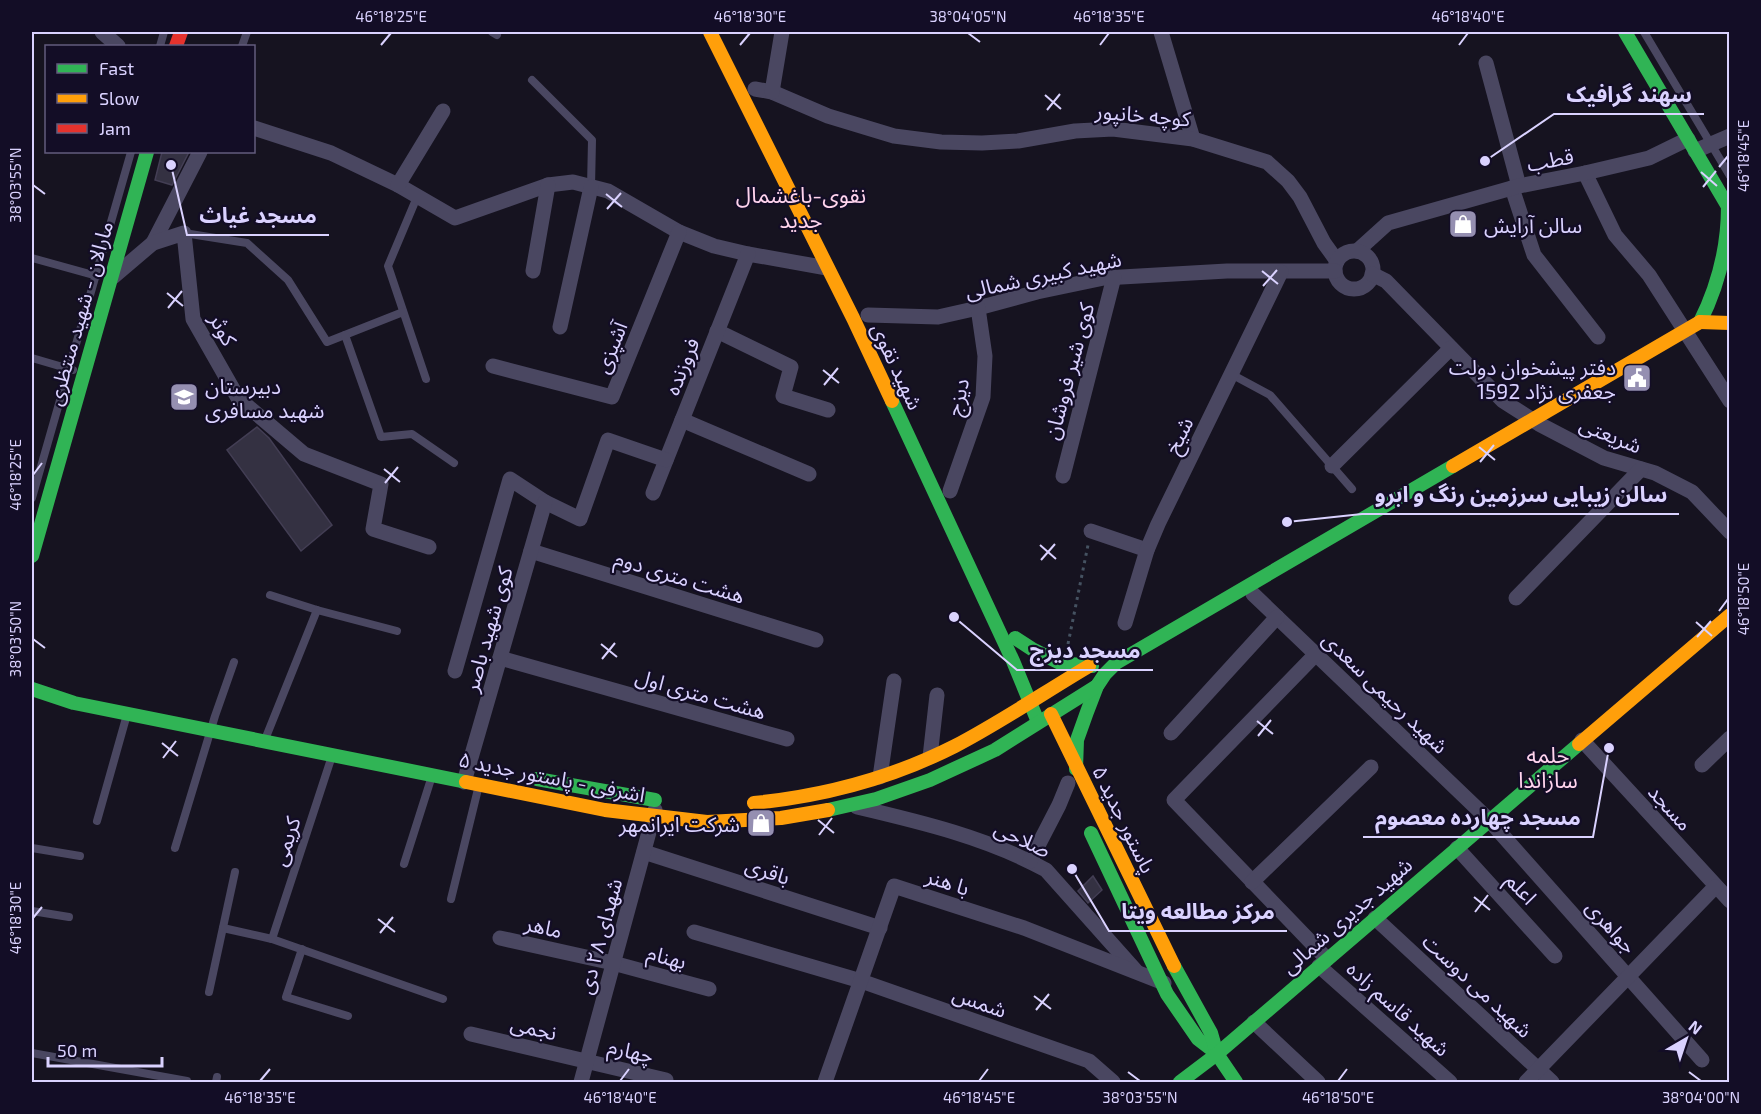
<svg xmlns="http://www.w3.org/2000/svg" width="1761" height="1114" viewBox="0 0 1761 1114" font-family="'Exo 2','Noto Sans Arabic',sans-serif">
<style>
.building{fill:#343142;stroke:#433e54;stroke-width:1.5}
.lines{fill:none;stroke-linecap:round;stroke-linejoin:round}
.path{stroke:#455261;stroke-width:3;stroke-dasharray:3 4.5;stroke-linecap:butt}
.lane{stroke:#4a4761;stroke-width:8}
.street{stroke:#4a4761;stroke-width:15}
.fast{stroke:#30b455;stroke-width:14}
.slow{stroke:#ff9f0a;stroke-width:14}
.jam{stroke:#e5322d;stroke-width:14}
.ticks{fill:none;stroke:#dad2ff;stroke-width:2}
.labels{text-anchor:middle;dominant-baseline:central;stroke-width:4.5;stroke-linejoin:round;paint-order:stroke}
.street-label{font-size:21px;fill:#dad2ff;stroke:#130d26}
.poi-label{font-size:21px;fill:#dad2ff;stroke:#130d26;text-anchor:start}
.neighbourhood-label{font-size:22px;fill:#ffd4ed;stroke:#130d26}
.leader{fill:none;stroke:#dad2ff;stroke-width:2}
.callout-dot{fill:#dad2ff;stroke:#130d26;stroke-width:2}
.callout-label{font-size:22px;text-anchor:middle;font-weight:bold;fill:#dad2ff;stroke:#130d26;stroke-width:4.5;stroke-linejoin:round;paint-order:stroke}
.neatline{fill:none;stroke:#dad2ff;stroke-width:2}
.ticks-label{font-size:15px;text-anchor:middle;fill:#dad2ff}
</style>
<rect width="100%" height="100%" fill="#161320"/>
<g class="building">
<path d="M162,152H189L172,185L155,180Z"/>
<path d="M257,427L269,438L332,525L301,551L227,450Z"/>
<path d="M1093,876L1102,890L1088,903L1078,891Z"/>
</g>
<g class="lines">
<path class="path" d="M1068,644L1088,545"/>
<g class="lane">
<path d="M492,32L497,35"/>
<path d="M1644,32L1730,176"/>
<path d="M160,46L164,32"/>
<path d="M242,46L247,32"/>
<path d="M532,80L592,140L591,187"/>
<path d="M417,197L388,266L426,379"/>
<path d="M184,233L247,243L288,280L327,342L403,312"/>
<path d="M32,258L97,276"/>
<path d="M345,335L381,437L412,434L454,463"/>
<path d="M32,358L73,370"/>
<path d="M1231,374L1270,395L1352,489"/>
<path d="M32,498L131,152"/>
<path d="M270,595L317,610L397,631"/>
<path d="M266,737L317,610"/>
<path d="M97,821L126,718"/>
<path d="M32,848L80,856"/>
<path d="M175,848L215,716L234,662"/>
<path d="M404,864L431,779"/>
<path d="M451,899L478,789"/>
<path d="M32,911L69,917"/>
<path d="M223,928L272,939L443,999"/>
<path d="M272,939L331,759"/>
<path d="M302,949L286,997L348,1016"/>
<path d="M209,992L235,872"/>
<path d="M32,1053L187,1081"/>
<path d="M216,1082L217,1077"/>
</g>
<g class="street">
<path d="M102,32L118,46"/>
<path d="M1161,32L1193,139"/>
<path d="M1486,63L1519,186"/>
<path d="M755,89L772,92L828,116L894,136L941,142L982,143L1018,141L1075,131L1113,129L1193,139L1267,162L1288,181L1300,197L1324,243L1337,261"/>
<path d="M772,92L782,32"/>
<path d="M254,128L331,153L398,185L455,218L548,185L573,182L608,191L679,232L714,246L748,254L827,268"/>
<path d="M1695,151L1730,136"/>
<path d="M1585,173L1615,235L1649,275L1730,401"/>
<path d="M398,185L443,111"/>
<path d="M1512,188L1534,255L1598,337"/>
<path d="M153,243L200,152"/>
<path d="M1357,251L1388,223L1519,186L1585,173L1649,158L1688,139"/>
<circle cx="1354" cy="270" r="19"/>
<path d="M533,271L548,185"/>
<path d="M1372,274L1386,281L1503,401L1539,424L1604,458L1655,473L1692,492L1730,532"/>
<path d="M113,277L153,243L184,233L193,319L238,398L304,454L381,484L373,529L429,547"/>
<path d="M868,315L938,317L978,308L1037,292L1104,278L1227,271H1335"/>
<path d="M560,327L591,187"/>
<path d="M717,331L791,367L783,396L828,410"/>
<path d="M493,366L612,397L679,232"/>
<path d="M682,420L809,474"/>
<path d="M1332,466L1451,348"/>
<path d="M1063,476L1114,277"/>
<path d="M950,491L983,397L985,356L978,308"/>
<path d="M653,493L748,254"/>
<path d="M1091,531L1147,550"/>
<path d="M531,551L816,640"/>
<path d="M1253,594L1489,820L1702,1060"/>
<path d="M1516,598L1641,469"/>
<path d="M1125,623L1147,550L1158,524L1281,272"/>
<path d="M1316,654L1174,800L1327,959"/>
<path d="M500,658L787,739"/>
<path d="M455,671L510,479L545,502L580,519L608,440L666,460"/>
<path d="M1171,733L1277,617"/>
<path d="M1582,740L1730,901"/>
<path d="M930,757L937,695"/>
<path d="M1702,765L1730,738"/>
<path d="M880,777L894,681"/>
<path d="M464,782L545,502"/>
<path d="M857,807C921,822 988,838 1046,870L1136,971"/>
<path d="M1457,848L1555,956"/>
<path d="M644,852L880,928"/>
<path d="M1030,861L1059,805L1068,783"/>
<path d="M1252,882L1371,767"/>
<path d="M1375,918L1552,1082"/>
<path d="M694,932L861,981L1089,1061L1113,1082"/>
<path d="M500,938L613,963L709,989"/>
<path d="M1319,966L1450,1082"/>
<path d="M1254,1022L1318,1082"/>
<path d="M471,1034L666,1080"/>
<path d="M581,1082L655,810"/>
<path d="M825,1082L894,886L1024,928L1164,983"/>
<path d="M1526,1082L1715,887"/>
</g>
<g class="fast">
<path d="M1625,32L1730,210"/>
<path d="M1700,322C1719,284 1728,248 1728,206"/>
<path d="M892,401L1013,661L1036,717"/>
<path d="M32,556L147,152"/>
<path d="M1015,638L1032,649L1060,663L1092,666"/>
<path d="M32,689L74,703L466,782"/>
<path d="M1076,769L1077,740L1087,712L1097,686L1105,674L1116,663L1453,466"/>
<path d="M537,779L655,800"/>
<path d="M828,810L876,799L930,780L995,750L1097,686"/>
<path d="M1091,833L1167,994L1198,1039L1211,1049"/>
<path d="M1174,966L1211,1033L1217,1054L1236,1082"/>
<path d="M1180,1082L1217,1054L1579,744"/>
</g>
<g class="slow">
<path d="M710,32L853,318L892,401"/>
<path d="M1700,322L1730,323"/>
<path d="M1453,466L1700,322"/>
<path d="M1051,714L1174,966"/>
<path d="M1579,744L1730,615"/>
<path d="M466,782L605,810L707,822L781,818L828,810"/>
<path d="M754,803C824,796 892,778 955,746C1001,722 1045,692 1089,666"/>
</g>
<path class="jam" d="M176,46L181,32"/>
</g>
<path class="ticks" d="M968,33L980,42M381,45L391,33M740,45L750,33M1100,45L1109,33M1459,45L1468,33M1045,95L1061,109M1047,110L1060,94M1719,167L1728,156M1701,172L1717,186M33,185L45,194M1703,187L1716,171M606,194L622,207M607,209L621,193M1262,271L1278,284M1263,286L1277,270M167,293L183,306M168,308L182,291M823,370L839,383M824,385L838,368M1479,447L1495,460M1480,462L1494,445M384,469L400,482M33,475L42,463M385,483L398,467M1040,545L1056,559M1041,560L1055,544M1719,611L1728,599M1696,622L1712,636M1697,637L1711,621M33,639L45,648M601,644L617,657M602,659L615,643M1257,721L1273,734M1258,736L1271,720M162,743L178,756M163,758L176,741M818,820L834,833M819,835L832,818M1474,897L1490,910M1475,912L1488,895M33,918L42,907M378,919L395,932M380,933L393,917M1034,996L1051,1009M1036,1010L1049,994M1128,1072L1140,1081M1689,1072L1701,1081M260,1081L270,1069M620,1081L629,1069M979,1081L988,1069M1338,1081L1347,1069"/>
<defs>
<g id="shop-square" transform="scale(1.5)"><rect x="-9" y="-9" width="18" height="18" rx="4" fill="#958fb1" stroke="#130d26"/><path d="M-5-2.5h2.3a2.7 3.5 0 0 1 5.4 0H5L5.5 6h-11ZM-1.5-2.5h3a1.5 2.3 0 0 0-3 0Z" fill="#fff"/></g>
<g id="civic-square" transform="scale(1.5)"><rect x="-9" y="-9" width="18" height="18" rx="4" fill="#958fb1" stroke="#130d26"/><path d="M-.6-6.5H3V-4.5H.6V-3L4-1V1h2V6H-6V1h2V-1L-.6-3ZM-1.2 2.5V6h2.4V2.5Z" fill="#fff"/></g>
<g id="school-square" transform="scale(1.5)"><rect x="-9" y="-9" width="18" height="18" rx="4" fill="#958fb1" stroke="#130d26"/><path d="M0-5L7-2L0 1L-7-2ZM-4 1L0 2.5L4 1V4Q0 6-4 4Z" fill="#fff"/></g>
</defs>
<g fill-rule="evenodd">
<use href="#shop-square" x="1463" y="224"/>
<use href="#civic-square" x="1637" y="378"/>
<use href="#school-square" x="184" y="397"/>
<use href="#shop-square" x="761" y="823"/>
</g>
<g class="labels">
<g class="street-label">
<text transform="translate(1143 114) rotate(5)">کوچه خانپور</text>
<text transform="translate(1550 159) rotate(-11)">قطب</text>
<text transform="translate(1043 274) rotate(-12)">شهید کبیری شمالی</text>
<text transform="translate(79 313) rotate(-74)">مارالان - شهید منتظری</text>
<text transform="translate(224 329) rotate(62)">کوثر</text>
<text transform="translate(610 347) rotate(-68)">آشپزی</text>
<text transform="translate(681 366) rotate(-68)">فروزنده</text>
<text transform="translate(898 366) rotate(65)">شهید نقوی</text>
<text transform="translate(1068 371) rotate(-75)">کوی شیر فروشان</text>
<text transform="translate(957 397) rotate(-78)">دیزج</text>
<text transform="translate(1611 434) rotate(22)">شریعتی</text>
<text transform="translate(1178 435) rotate(-64)">شیخ</text>
<text transform="translate(680 576) rotate(17)">هشت متری دوم</text>
<text transform="translate(487 629) rotate(-74)">کوی شهید باصر</text>
<text transform="translate(1386 692) rotate(44)">شهید رحیمی سعدی</text>
<text transform="translate(701 693) rotate(16)">هشت متری اول</text>
<text transform="translate(552 776) rotate(11)">اشرفی - پاستور جدید ۵</text>
<text transform="translate(1671 807) rotate(48)">مسجد</text>
<text transform="translate(1125 819) rotate(64)">پاستور جدید ۵</text>
<text transform="translate(1023 838) rotate(25)">صلاحی</text>
<text transform="translate(285 841) rotate(-72)">کریمی</text>
<text transform="translate(768 870) rotate(18)">باقری</text>
<text transform="translate(948 881) rotate(18)">با هنر</text>
<text transform="translate(1522 888) rotate(47)">اعلم</text>
<text transform="translate(1346 915) rotate(-41)">شهید جدیری شمالی</text>
<text transform="translate(544 926) rotate(13)">ماهر</text>
<text transform="translate(1612 926) rotate(48)">جواهری</text>
<text transform="translate(599 936) rotate(-75)">شهدای ۲۸ دی</text>
<text transform="translate(667 956) rotate(15)">بهنام</text>
<text transform="translate(1478 985) rotate(43)">شهید می دوست</text>
<text transform="translate(980 1001) rotate(19)">شمس</text>
<text transform="translate(1399 1008) rotate(42)">شهید قاسم زاده</text>
<text transform="translate(534 1027) rotate(13)">نجمی</text>
<text transform="translate(631 1050) rotate(13)">چهارم</text>
</g>
<g class="poi-label">
<text x="1484" y="224">سالن آرایش</text>
<text x="1616" y="366" text-anchor="end">دفتر پیشخوان دولت<tspan x="1616" dy="24">1592 جعفری نژاد</tspan></text>
<text x="205" y="385">دبیرستان<tspan x="205" dy="24">شهید مسافری</tspan></text>
<text x="740" y="823" text-anchor="end">شرکت ایرانمهر</text>
</g>
<g class="neighbourhood-label">
<text x="801" y="194">نقوی-باغشمال<tspan x="801" dy="25">جدید</tspan></text>
<text x="1548" y="754">حلمه<tspan x="1548" dy="25">سازاندا</tspan></text>
</g>
</g>
<path class="leader" d="M1485 161L1554 114H1704M171 165L187 235H329M1287 522L1362 514H1679M954 617L1017 670H1153M1609 748L1593 837H1363M1072 869L1109 931H1287"/>
<g class="callout-dot">
<circle cx="1485" cy="161" r="6"/>
<circle cx="171" cy="165" r="6"/>
<circle cx="1287" cy="522" r="6"/>
<circle cx="954" cy="617" r="6"/>
<circle cx="1609" cy="748" r="6"/>
<circle cx="1072" cy="869" r="6"/>
</g>
<g class="callout-label">
<text x="1629" y="102">سهند گرافیک</text>
<text x="258" y="223">مسجد غیاث</text>
<text x="1521" y="502">سالن زیبایی سرزمین رنگ و ابرو</text>
<text x="1085" y="658">مسجد دیزج</text>
<text x="1478" y="825">مسجد چهارده معصوم</text>
<text x="1198" y="919">مرکز مطالعه ویتا</text>
</g>
<rect width="1761" height="1114" fill="none" stroke="#130d26" stroke-width="66"/>
<rect x="45" y="45" width="210" height="108" fill="#130d26" stroke="#635c7d" stroke-width="1.5"/>
<rect x="57" y="64" width="30" height="9" fill="#30b455" stroke="#635c7d" stroke-width="1.5"/>
<text x="99" y="75" font-size="18" fill="#dad2ff">Fast</text>
<rect x="57" y="94" width="30" height="9" fill="#ff9f0a" stroke="#635c7d" stroke-width="1.5"/>
<text x="99" y="105" font-size="18" fill="#dad2ff">Slow</text>
<rect x="57" y="124" width="30" height="9" fill="#e5322d" stroke="#635c7d" stroke-width="1.5"/>
<text x="99" y="135" font-size="18" fill="#dad2ff">Jam</text>
<g transform="translate(1686 1039) rotate(39)" stroke="#130d26" stroke-width="4.5" paint-order="stroke">
<path d="M0-4.5L10 22L0 15L-10 22Z" fill="#dad2ff"/>
<text y="-9" font-size="16" font-weight="bold" text-anchor="middle" fill="#dad2ff">N</text>
</g>
<path d="M48 1057v9h114v-9" fill="none" stroke="#dad2ff" stroke-width="3"/>
<text x="57" y="1057" font-size="18" fill="#dad2ff" stroke="#130d26" stroke-width="4.5" paint-order="stroke">50 m</text>
<rect x="33" y="33" width="1695" height="1048" class="neatline"/>
<g class="ticks-label">
<text x="391" y="22">46°18'25"E</text>
<text x="750" y="22">46°18'30"E</text>
<text x="968" y="22">38°04'05"N</text>
<text x="1109" y="22">46°18'35"E</text>
<text x="1468" y="22">46°18'40"E</text>
<text transform="translate(1744 156) rotate(-90)" y="5">46°18'45"E</text>
<text transform="translate(16 185) rotate(-90)" y="5">38°03'55"N</text>
<text transform="translate(16 475) rotate(-90)" y="5">46°18'25"E</text>
<text transform="translate(1744 599) rotate(-90)" y="5">46°18'50"E</text>
<text transform="translate(16 639) rotate(-90)" y="5">38°03'50"N</text>
<text transform="translate(16 918) rotate(-90)" y="5">46°18'30"E</text>
<text x="260" y="1103">46°18'35"E</text>
<text x="620" y="1103">46°18'40"E</text>
<text x="979" y="1103">46°18'45"E</text>
<text x="1140" y="1103">38°03'55"N</text>
<text x="1338" y="1103">46°18'50"E</text>
<text x="1701" y="1103">38°04'00"N</text>
</g>
</svg>
